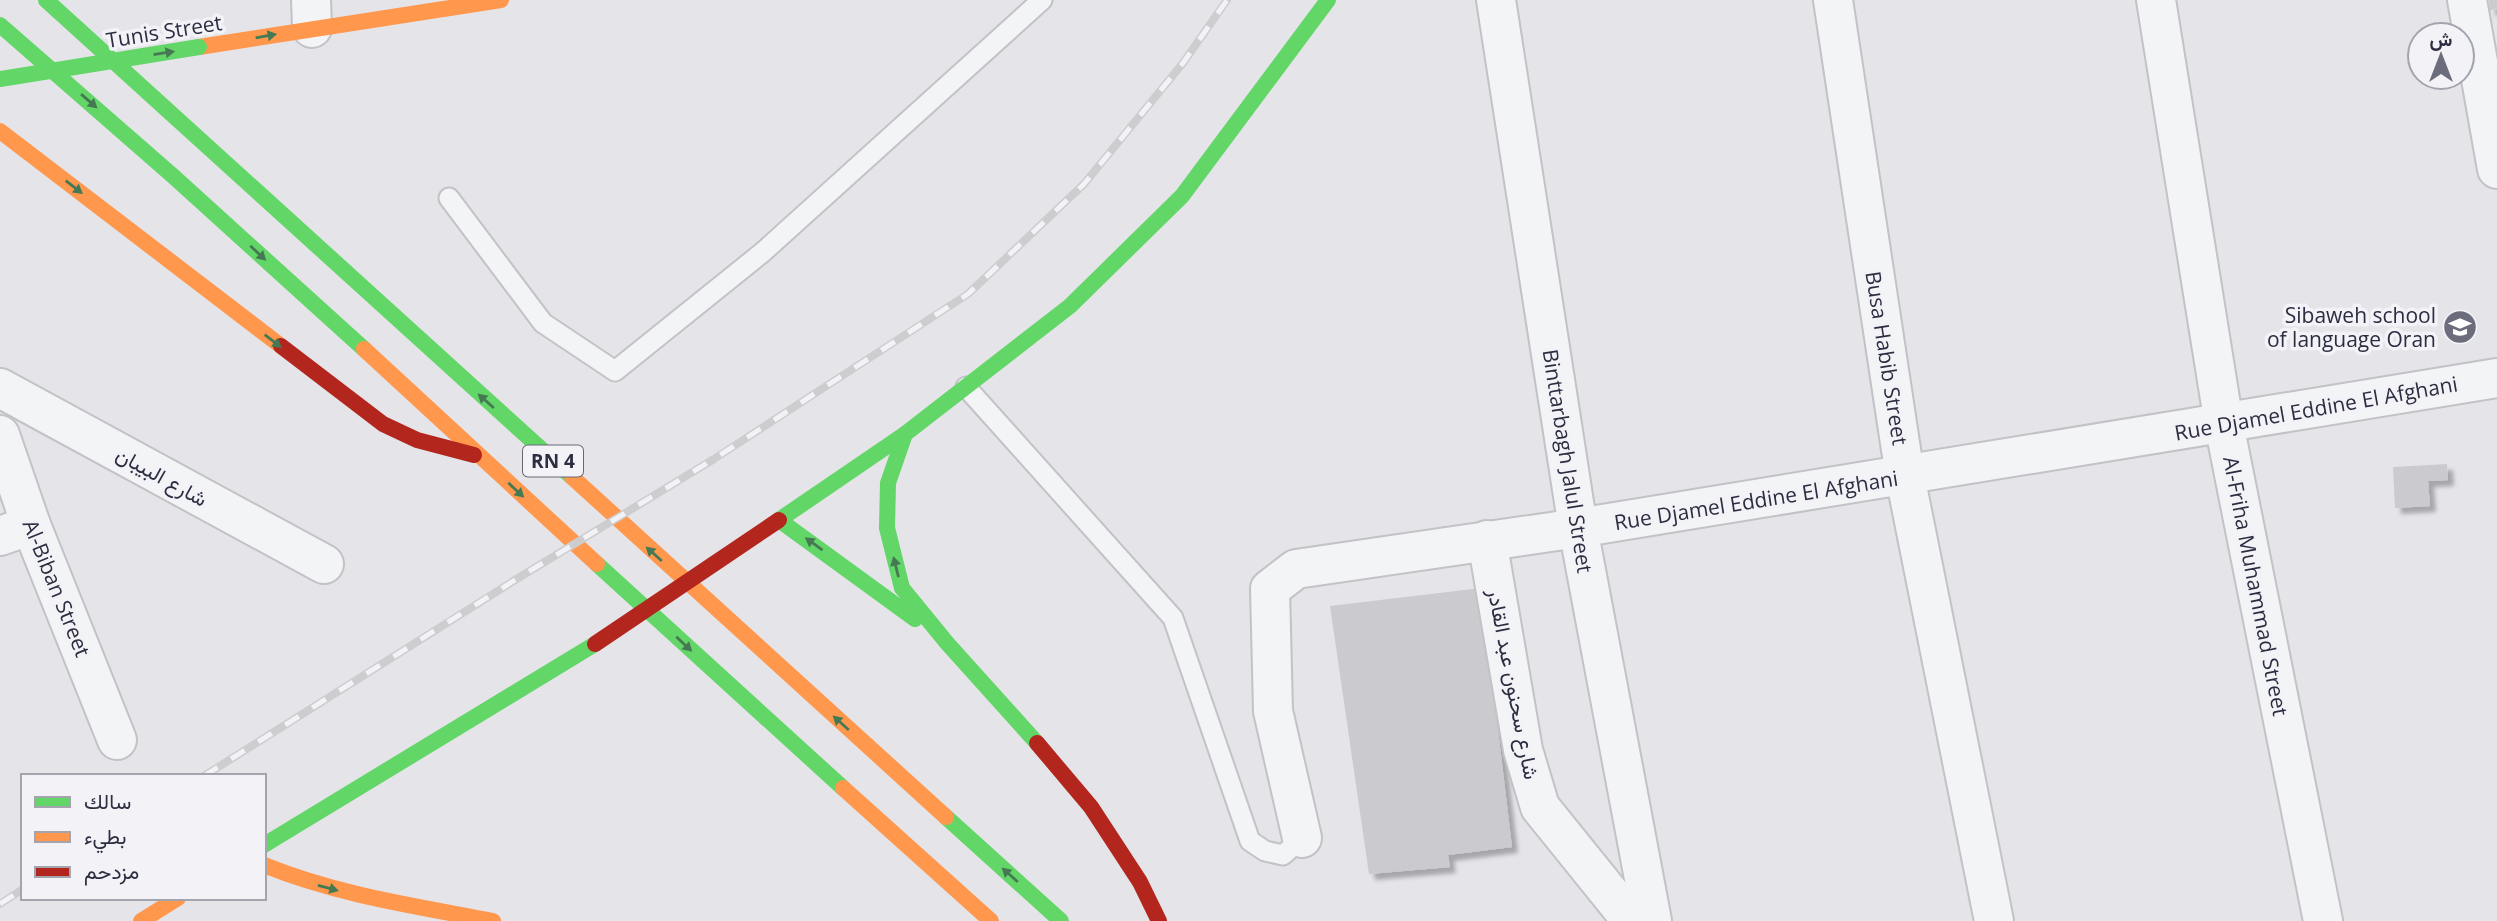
<svg xmlns="http://www.w3.org/2000/svg" width="2497" height="921" viewBox="0 0 2497 921" font-family="'Open Sans',Vazirmatn,sans-serif">
<style>
.building{fill:#cacacf;filter:url(#shadow)}
.lines{fill:none;stroke-linecap:round;stroke-linejoin:round}
.lane-casing{stroke:#c2c2c7;stroke-width:23}
.street-casing{stroke:#c2c2c7;stroke-width:42}
.lane{stroke:#f3f4f6;stroke-width:19}
.street{stroke:#f3f4f6;stroke-width:38}
.fast{stroke:#63d668;stroke-width:16}
.slow{stroke:#ff974d;stroke-width:16}
.jam{stroke:#b3261e;stroke-width:16}
.rail-casing{stroke:#cdcdd0;stroke-width:8}
.rail{stroke:#f3f3f7;stroke-width:5;stroke-dasharray:16;stroke-linecap:butt}
.fast-bridge{stroke:#63d668;stroke-width:16}
.jam-bridge{stroke:#b3261e;stroke-width:16}
.oneway{fill:#457953}
.labels{text-anchor:middle;dominant-baseline:central;stroke-width:7;stroke-linejoin:round;paint-order:stroke}
.shield{fill:#f3f3f7;stroke:#686878;stroke-width:2}
.shield-label{font-size:19px;font-weight:bold;fill:#2c2d41}
.street-label{font-size:21px;fill:#2c2d41;stroke:#f3f3f7}
.poi-label{font-size:21px;fill:#2c2d41;stroke:#f3f3f7;text-anchor:end}
</style>
<defs>
<filter id="shadow"><feDropShadow dx="6" dy="6" stdDeviation="2" flood-color="#0004"/></filter>
</defs>
<rect width="100%" height="100%" fill="#e4e4e9"/>
<g class="building">
<path d="M2489,0H2497V9L2490,10Z"/>
<path d="M2447,464L2448,480L2428,481L2430,506L2395,508L2393,467Z"/>
<path d="M1481,588L1512,847L1448,855L1450,867L1369,874L1330,606Z"/>
</g>
<g class="lines">
<g class="lane-casing">
<g id="lane">
<path d="M449,198L543,323L615,371L763,252L1042,0"/>
<path d="M966,387L1173,618L1250,841L1265,851L1283,855L1302,838"/>
</g>
</g>
<g class="street-casing">
<g id="street">
<path d="M311,0L312,28"/>
<path d="M1496,0L1578,528L1652,921"/>
<path d="M1833,0L1905,476L1994,921"/>
<path d="M2156,0L2224,424L2323,921"/>
<path d="M2467,0L2497,169"/>
<path d="M0,388L324,564"/>
<path d="M0,435L31,525L117,740"/>
<path d="M0,536L31,525"/>
<path d="M1487,540L1523,750L1540,807L1632,921"/>
<path d="M1302,838L1273,711L1270,589L1296,569L1578,528L2497,378"/>
</g>
</g>
<use href="#lane" class="lane"/>
<use href="#street" class="street"/>
<g class="fast">
<path d="M46,0L572,477"/>
<path d="M0,25L173,176L364,349"/>
<path d="M905,434L888,483L887,528L902,588L947,643L1037,743"/>
<path d="M779,520L905,434L1070,306L1182,196L1328,0"/>
<path d="M779,520L915,619"/>
<path d="M597,564L843,788"/>
<path d="M946,817L1061,921"/>
<path d="M264,845L595,644"/>
</g>
<g class="slow">
<path d="M199,47L501,0"/>
<path d="M0,131L281,346"/>
<path d="M364,349L597,564"/>
<path d="M572,477L946,817"/>
<path d="M843,788L991,921"/>
<path d="M264,865C338,895 415,906 493,921"/>
<path d="M141,921L178,898"/>
</g>
<g class="jam">
<path d="M281,346L383,424L417,440L474,455"/>
<path d="M1037,743L1091,807L1140,882L1159,921"/>
</g>
<g class="rail-casing">
<g id="rail">
<path d="M204,776L515,580L714,459L968,294L1084,184L1183,63L1227,0"/>
<path d="M0,904L23,889"/>
</g>
</g>
<use href="#rail" class="rail"/>
<path class="fast-bridge" d="M0,79L199,47"/>
<path class="jam-bridge" d="M595,644L779,520"/>
</g>
<defs><path id="oneway-solid" d="M-6-.8H1V-3.2L6.5 0L1 3.2V.8H-6Z" transform="scale(1.75)"/></defs>
<g class="oneway">
<use href="#oneway-solid" transform="translate(266 36) rotate(-10)"/>
<use href="#oneway-solid" transform="translate(164 53) rotate(-9)"/>
<use href="#oneway-solid" transform="translate(89 101) rotate(41)"/>
<use href="#oneway-solid" transform="translate(74 187) rotate(38)"/>
<use href="#oneway-solid" transform="translate(258 253) rotate(43)"/>
<use href="#oneway-solid" transform="translate(273 341) rotate(38)"/>
<use href="#oneway-solid" transform="translate(486 401) rotate(-138)"/>
<use href="#oneway-solid" transform="translate(516 490) rotate(43)"/>
<use href="#oneway-solid" transform="translate(814 544) rotate(-144)"/>
<use href="#oneway-solid" transform="translate(654 554) rotate(-138)"/>
<use href="#oneway-solid" transform="translate(896 567) rotate(-104)"/>
<use href="#oneway-solid" transform="translate(684 644) rotate(43)"/>
<use href="#oneway-solid" transform="translate(841 723) rotate(-138)"/>
<use href="#oneway-solid" transform="translate(1010 875) rotate(-138)"/>
<use href="#oneway-solid" transform="translate(328 888) rotate(15)"/>
</g>
<defs>
<g id="university-disc" transform="scale(1.75)"><circle r="9.5" fill="#6c6d7c" stroke="#f3f3f7"/><path d="M0-5L7-2L0 1L-7-2ZM-4 1L0 2.5L4 1V4Q0 6-4 4Z" fill="#fff"/></g>
</defs>
<g fill-rule="evenodd">
<use href="#university-disc" x="2460" y="327"/>
</g>
<g class="labels">
<rect class="shield" x="523" y="445.5" width="60" height="31" rx="5"/>
<g class="shield-label">
<text x="553" y="461">RN 4</text>
</g>
<g class="street-label">
<text transform="translate(164 31) rotate(-9)">Tunis Street</text>
<text transform="translate(1887 358) rotate(81)">Busa Habib Street</text>
<text transform="translate(2316 408) rotate(-10)">Rue Djamel Eddine El Afghani</text>
<text transform="translate(1568 461) rotate(81)">Binttarbagh Jalul Street</text>
<text transform="translate(162 476) rotate(29)">شارع البيبان</text>
<text transform="translate(1756 500) rotate(-9)">Rue Djamel Eddine El Afghani</text>
<text transform="translate(2256 586) rotate(79)">Al-Friha Muhammad Street</text>
<text transform="translate(57 588) rotate(68)">Al-Biban Street</text>
<text transform="translate(1514 684) rotate(79)">شارع سحنون عبد القادر</text>
</g>
<g class="poi-label">
<text x="2436" y="315">Sibaweh school<tspan x="2436" dy="24">of language Oran</tspan></text>
</g>
</g>
<rect x="21" y="774" width="245" height="126" fill="#f3f3f7" stroke="#a3a4ae" stroke-width="2"/>
<rect x="35" y="797" width="35" height="10" fill="#63d668" stroke="#a3a4ae" stroke-width="2"/>
<text x="84" y="809" font-size="21" fill="#2c2d41">سالك</text>
<rect x="35" y="832" width="35" height="10" fill="#ff974d" stroke="#a3a4ae" stroke-width="2"/>
<text x="84" y="844" font-size="21" fill="#2c2d41">بطيء</text>
<rect x="35" y="867" width="35" height="10" fill="#b3261e" stroke="#a3a4ae" stroke-width="2"/>
<text x="84" y="879" font-size="21" fill="#2c2d41">مزدحم</text>
<g transform="translate(2441 56)"><circle r="33" fill="#f3f3f7" stroke="#a3a4ae" stroke-width="2"/>
<path d="M0-5L12 26L0 18L-12 26Z" fill="#6c6d7c"/>
<text y="-10" font-size="19" font-weight="bold" text-anchor="middle" fill="#2c2d41">ش</text>
</g>
</svg>
